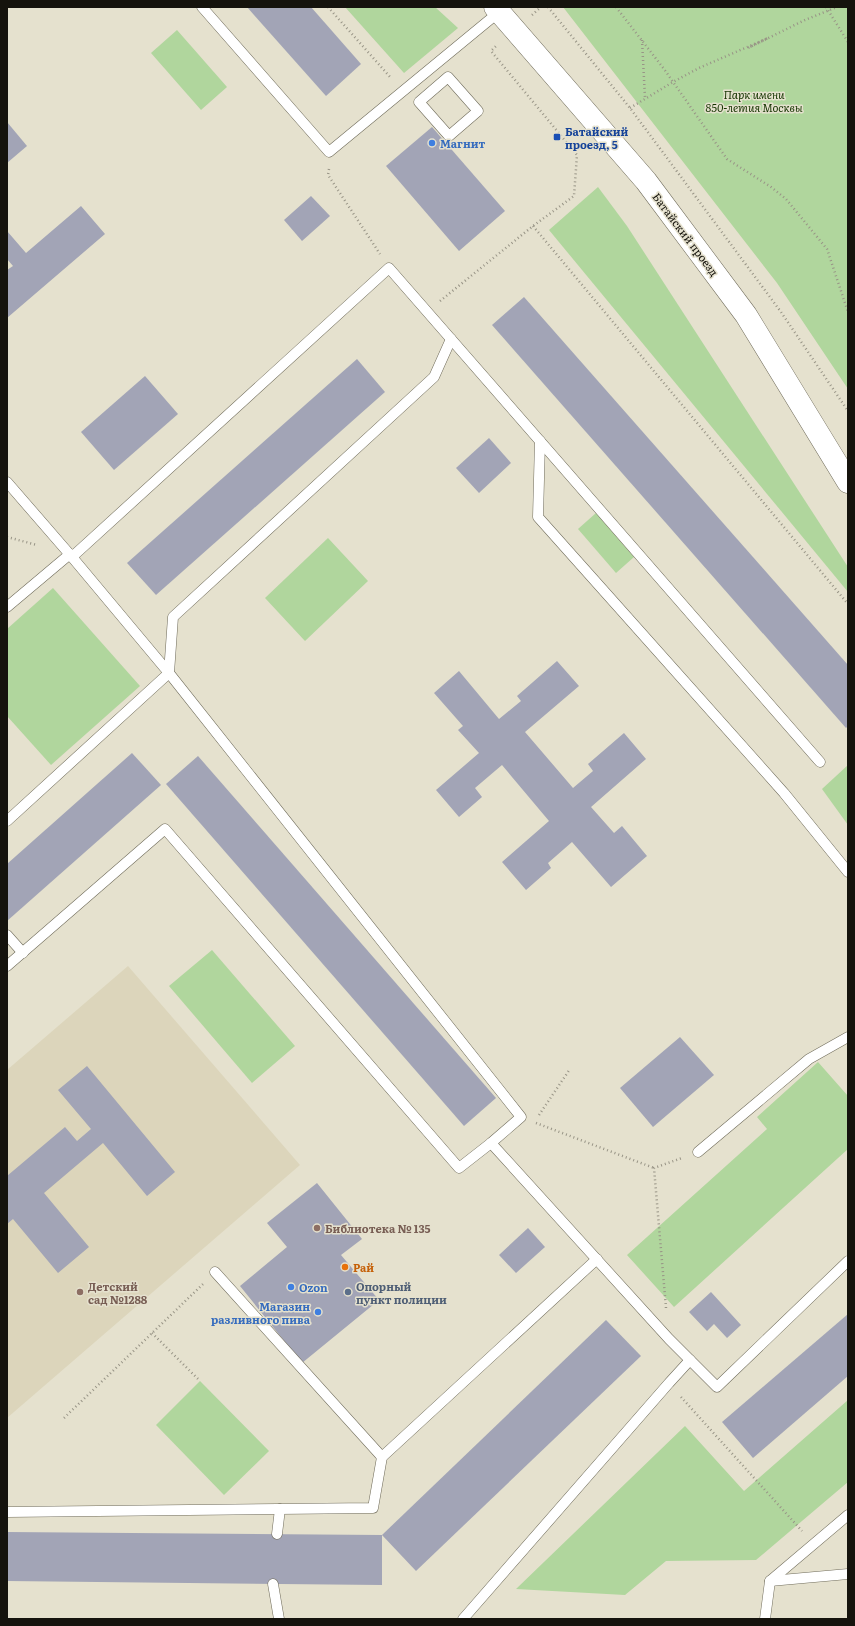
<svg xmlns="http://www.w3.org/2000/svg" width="855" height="1626" viewBox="0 0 855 1626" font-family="Literata,serif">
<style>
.built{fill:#dcd5bb}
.green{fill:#b0d69d}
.building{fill:#a2a4b6}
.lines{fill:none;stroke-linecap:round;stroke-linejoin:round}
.lane-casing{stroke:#706c5b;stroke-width:11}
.secondary-casing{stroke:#706c5b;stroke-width:23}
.path{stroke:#989486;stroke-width:2.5;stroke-dasharray:1 3;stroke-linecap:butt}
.lane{stroke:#fff;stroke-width:10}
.secondary{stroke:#fff;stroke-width:22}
.transit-dot{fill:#1a4fb4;stroke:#e5e1ce;stroke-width:1.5}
.shop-dot{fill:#3f7fe0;stroke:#e5e1ce;stroke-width:1.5}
.education-dot{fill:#8d6e63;stroke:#e5e1ce;stroke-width:1.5}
.food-dot{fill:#e8710a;stroke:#e5e1ce;stroke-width:1.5}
.service-dot{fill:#5c6f8a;stroke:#e5e1ce;stroke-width:1.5}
.labels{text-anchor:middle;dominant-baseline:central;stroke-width:3;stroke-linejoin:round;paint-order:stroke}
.park-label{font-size:11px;font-style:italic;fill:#153400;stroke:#e5e1ce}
.transit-label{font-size:11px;font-weight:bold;fill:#164399;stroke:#e5e1ce;text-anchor:start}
.shop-label{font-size:11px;font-weight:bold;fill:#366cbe;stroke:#e5e1ce;text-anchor:start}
.street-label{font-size:11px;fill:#15130d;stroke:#e5e1ce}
.education-label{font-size:11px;font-weight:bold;fill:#785e54;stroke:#e5e1ce;text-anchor:start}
.food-label{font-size:11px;font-weight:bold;fill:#c56008;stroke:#e5e1ce;text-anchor:start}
.service-label{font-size:11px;font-weight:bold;fill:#4e5e75;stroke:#e5e1ce;text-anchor:start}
</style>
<rect width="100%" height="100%" fill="#e5e1ce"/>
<path class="built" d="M128,966L300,1165L7,1418V1070Z"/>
<g class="green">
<path d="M345,7H435L458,28L404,73Z"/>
<path d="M563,7H848V389L777,283Z"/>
<path d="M177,30L227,87L201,110L151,53Z"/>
<path d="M598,187L627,226L848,567V592L549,230Z"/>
<path d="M596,513L634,557L616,573L578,529Z"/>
<path d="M328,538L368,581L305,641L265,598Z"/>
<path d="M53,588L140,686L51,765L7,716V629Z"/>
<path d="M848,765V825L822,789Z"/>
<path d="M212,950L295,1046L252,1083L169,986Z"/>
<path d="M818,1062L848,1096V1149L674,1307L627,1255L767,1129L757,1117Z"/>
<path d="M200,1381L269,1451L224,1495L156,1425Z"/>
<path d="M848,1400V1482L756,1560L666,1561L625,1595L516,1589L685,1426L744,1491Z"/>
</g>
<g class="building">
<path d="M247,7H311L361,64L326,96Z"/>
<path d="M7,122L27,146L7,163Z"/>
<path d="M432,127L505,211L459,251L386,166Z"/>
<path d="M311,196L330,216L302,241L284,220Z"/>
<path d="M81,206L105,234L7,318V270L13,266L7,259V231L26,253Z"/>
<path d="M524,297L848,665V726L846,728L492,325Z"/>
<path d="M357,359L385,392L156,595L127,563Z"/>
<path d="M145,376L178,414L114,470L81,432Z"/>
<path d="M489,438L511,463L479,493L456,468Z"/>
<path d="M557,661L579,686L525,732L573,788L593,771L588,764L624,733L646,759L591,807L614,833L622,826L647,856L611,887L572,842L548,863L551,868L526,890L502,862L549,821L502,765L475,788L482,797L459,817L436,790L479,753L458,730L463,726L434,693L459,671L499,719L521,701L517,696Z"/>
<path d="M132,753L161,785L7,921V864Z"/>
<path d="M198,756L496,1098L464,1126L166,784Z"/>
<path d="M680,1037L714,1075L653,1127L620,1088Z"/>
<path d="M87,1066L175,1172L147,1196L103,1143L44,1193L89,1247L58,1273L13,1219L7,1224V1176L65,1127L77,1141L91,1129L58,1090Z"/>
<path d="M317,1183L362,1239L341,1255L379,1300L302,1363L240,1286L287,1247L267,1223Z"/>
<path d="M528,1228L545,1247L516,1273L499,1255Z"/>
<path d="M711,1292L741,1325L727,1338L714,1324L707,1331L689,1312Z"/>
<path d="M848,1314V1376L753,1458L722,1422Z"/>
<path d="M606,1320L641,1356L416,1571L382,1535Z"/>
<path d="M7,1532L382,1535V1585L7,1581Z"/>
</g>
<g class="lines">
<g class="lane-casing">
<g id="lane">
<path d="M202,7L329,152L499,12"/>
<path d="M448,77L478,111L449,136L419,102Z"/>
<path d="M540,441L538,517L784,793L848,872"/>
<path d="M7,482L72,557"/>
<path d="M7,607L70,554"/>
<path d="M7,821L169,673L173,617L434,377L451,339"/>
<path d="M7,935L23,953"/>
<path d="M7,966L165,829L459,1168L491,1143L521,1117L169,673L72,557L389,268L820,762"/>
<path d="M491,1143L669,1339L717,1387L848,1261"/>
<path d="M698,1152L809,1059L848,1037"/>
<path d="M215,1272L382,1457"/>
<path d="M7,1512L373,1508L382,1457L597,1259"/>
<path d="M277,1534L280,1509"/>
<path d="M770,1581L848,1574"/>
<path d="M273,1584L279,1619"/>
<path d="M463,1619L669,1383L690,1360"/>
<path d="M765,1619L770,1581L848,1515"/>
</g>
</g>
<g class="secondary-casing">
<path id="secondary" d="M495,7L646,181L746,315L848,482"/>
</g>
<g class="path">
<path d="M328,7L391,78"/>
<path d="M548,7L630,108L781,312L848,411"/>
<path d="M616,7L664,69L727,159L771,187L786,199L827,249L848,312"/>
<path d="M826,7L848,42"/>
<path d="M532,15L541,7"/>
<path d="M642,40L645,98"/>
<path d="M630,108L673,82L699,68L768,38L748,48L805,20L837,7"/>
<path d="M329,169L328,175L380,254"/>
<path d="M533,226L848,604"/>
<path d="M440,301L533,226L574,196L577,155L491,51L497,45"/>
<path d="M7,537L37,545"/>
<path d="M539,1115L570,1069"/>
<path d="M536,1123L654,1168"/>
<path d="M666,1308L654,1168L682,1158"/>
<path d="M152,1333L200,1381"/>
<path d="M681,1397L802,1531"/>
<path d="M64,1418L203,1284"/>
</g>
<use href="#lane" class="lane"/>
<use href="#secondary" class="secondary"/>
</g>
<rect class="transit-dot" x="553" y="133" width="8" height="8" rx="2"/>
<g class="shop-dot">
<circle cx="432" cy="143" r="4"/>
<circle cx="291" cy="1287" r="4"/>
<circle cx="318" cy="1312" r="4"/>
</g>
<g class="education-dot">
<circle cx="317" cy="1228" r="4"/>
<circle cx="80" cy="1292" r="4"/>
</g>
<circle class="food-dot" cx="345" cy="1267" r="4"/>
<circle class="service-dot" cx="348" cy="1292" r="4"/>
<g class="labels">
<g class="park-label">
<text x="754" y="94">Парк имени<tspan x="754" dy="13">850-летия Москвы</tspan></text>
</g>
<g class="transit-label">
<text x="565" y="131">Батайский<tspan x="565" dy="13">проезд, 5</tspan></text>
</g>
<g class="shop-label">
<text x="440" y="143">Магнит</text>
<text x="299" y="1287">Ozon</text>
<text x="310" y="1306" text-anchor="end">Магазин<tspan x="310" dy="13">разливного пива</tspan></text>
</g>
<g class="street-label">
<text transform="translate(686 234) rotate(53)">Батайский проезд</text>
</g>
<g class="education-label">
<text x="325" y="1228">Библиотека № 135</text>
<text x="88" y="1286">Детский<tspan x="88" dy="13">сад №1288</tspan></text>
</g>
<g class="food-label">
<text x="353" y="1267">Рай</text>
</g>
<g class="service-label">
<text x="356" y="1286">Опорный<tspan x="356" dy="13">пункт полиции</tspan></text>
</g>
</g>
<rect width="855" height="1626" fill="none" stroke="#15130d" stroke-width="16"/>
</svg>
